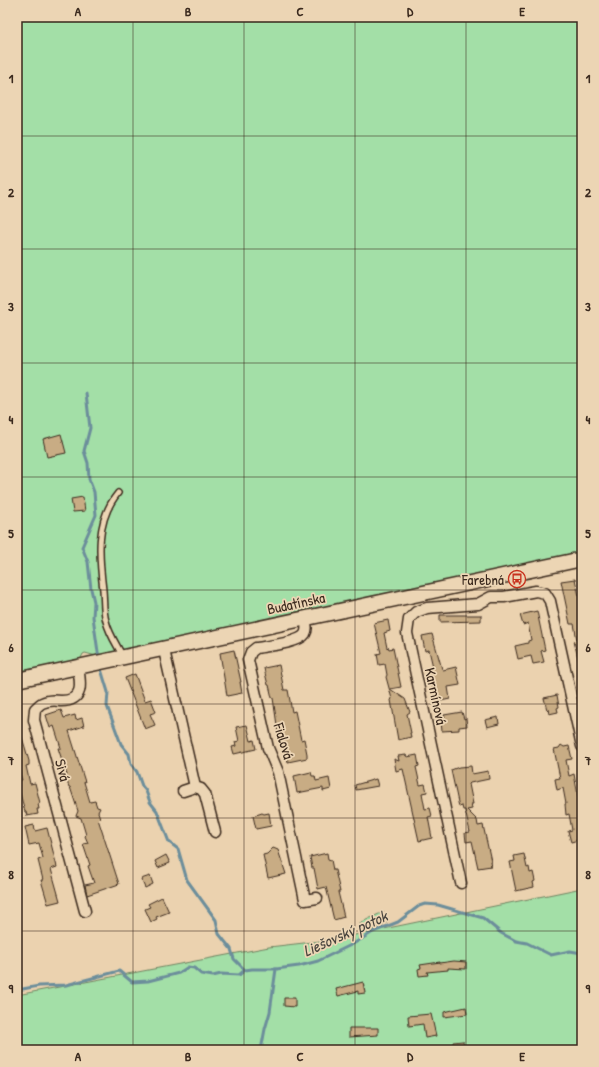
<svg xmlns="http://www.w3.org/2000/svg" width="599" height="1067" viewBox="0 0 599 1067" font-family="'Patrick Hand',sans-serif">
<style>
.green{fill:#a3dfa7;stroke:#6f8462}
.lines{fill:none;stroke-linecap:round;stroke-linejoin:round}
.stream{stroke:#6c8e9b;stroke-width:3}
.building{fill:#c8ac84;stroke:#3b2a1e}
.lane-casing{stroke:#3b2a1e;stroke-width:8}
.street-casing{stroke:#3b2a1e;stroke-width:13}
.secondary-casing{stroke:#3b2a1e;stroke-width:17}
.lane{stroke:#ecd5b4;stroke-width:5}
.street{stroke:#ecd5b4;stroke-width:10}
.secondary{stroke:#ecd5b4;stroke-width:14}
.grid{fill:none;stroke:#3b2a1e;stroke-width:1;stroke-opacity:0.55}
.labels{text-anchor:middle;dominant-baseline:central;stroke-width:3.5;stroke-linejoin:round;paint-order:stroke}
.poi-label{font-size:15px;fill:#3b2a1e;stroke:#ecd5b4;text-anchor:end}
.street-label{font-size:15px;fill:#3b2a1e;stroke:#ecd5b4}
.water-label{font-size:16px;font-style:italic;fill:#47433d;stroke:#ecd5b4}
.neatline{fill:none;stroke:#3b2a1e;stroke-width:1.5}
.grid-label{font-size:13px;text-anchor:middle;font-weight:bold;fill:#3b2a1e}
</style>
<rect width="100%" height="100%" fill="#ebd2af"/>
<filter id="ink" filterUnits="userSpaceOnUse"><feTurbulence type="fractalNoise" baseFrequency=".025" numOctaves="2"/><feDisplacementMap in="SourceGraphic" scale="8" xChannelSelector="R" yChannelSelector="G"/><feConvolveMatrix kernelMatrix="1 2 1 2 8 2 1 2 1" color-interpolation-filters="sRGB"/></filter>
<g filter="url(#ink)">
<g class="green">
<path d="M17,17H582V564L206,644L154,643L100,657L85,653L83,654L79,662L17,673Z"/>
<path d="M582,888V1050H17V995L269,947L330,940L365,933L360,923L383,912L387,922L369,932Z"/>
</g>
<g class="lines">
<g class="stream">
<path d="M86,393L90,428L84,451L88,463L89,479L94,492L96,515L82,547L88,562L91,589L94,602L93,617L99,659"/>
<path d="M100,666L108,692L107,706L121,744L129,754L131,764L137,772L142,786L146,791L150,802L157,811L169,842L178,849L187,880L216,920L219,934L231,949L234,959L245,970"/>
<path d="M17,990L39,986L66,985L119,971L132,982L148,981L179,973L188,967L194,968L201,974L213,976L221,974L239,975L245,970L252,969H276L299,966L318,961L353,944L373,932L398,922L419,906L425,904L438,905L483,918L501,933L516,941L527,943L551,955L570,951L582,953"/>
<path d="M261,1050L265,1029L270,1012L276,969"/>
</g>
</g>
<g class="building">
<path d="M61,434L66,453L47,457L43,439Z"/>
<path d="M83,497L85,511L73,512L71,499Z"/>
<path d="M575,579L582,609V663H579L574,641L577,640L574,624H570L561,581Z"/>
<path d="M537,611L545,650L541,651L544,662L533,664L531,656L518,659L515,646L528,643V641L531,640L528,623L523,625L520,615Z"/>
<path d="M440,615H481V621L440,622Z"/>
<path d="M388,620L390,631L384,633L387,648L388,647L389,649L393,648L401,687L390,689L405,699L410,712L407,714L411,733H410L411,737L398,740L391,700L392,699L386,677L387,675L385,664L379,665L377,654L381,653L374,623Z"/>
<path d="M432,634L442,669L443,670L456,667L460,685L448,687L450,699L436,702L429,671H432L433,667L429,650L425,651L422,636Z"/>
<path d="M234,650L241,682H240L242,693L227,696L220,653Z"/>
<path d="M279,665L284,690H288L292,712L295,711L301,740L304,739L307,754V758L288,762L282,731L278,732L273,698H272L269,685H268L265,673L264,668Z"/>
<path d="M135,674L145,701L151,699L156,712L150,714L155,725L145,729L125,678Z"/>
<path d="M557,695L559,707L557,708L558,712L549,714L548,709L547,710L544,698Z"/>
<path d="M61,710L64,718L75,715L76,720L82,718L84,726L69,731L85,782H84L90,802L95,801L97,807L100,808L98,812L100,818L98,819L119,884L87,895L85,885L94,883L88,866L90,865L83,844L88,843L85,836L86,835L81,818L76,816L78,811L70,787H69L65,776L67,775L58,748H61L54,726L50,728L46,715Z"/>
<path d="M462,712L464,719L466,718L467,726L459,727V730L442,731L441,722L445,721L444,715Z"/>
<path d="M498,717L499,724L487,727L485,720Z"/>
<path d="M247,725L251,741L254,740L256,749L234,754L232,747L236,746L235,742L239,741L236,727Z"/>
<path d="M17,727H19L29,761V765L26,766L30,784L35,783L40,803L38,804L39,809H37L38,814L27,816L26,812H25L20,793L17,794V781L22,780L17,763Z"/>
<path d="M561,745L564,747L569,746L572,759L566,760L569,776L574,774L581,812L579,813L582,828V839L571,842L568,831L572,830L569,814L566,815L565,804H566L563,788L557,790L555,779L560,778L554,749L559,748Z"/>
<path d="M406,755L407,757L417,755L419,766L416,767L420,785L425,784L427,792L422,793L425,809L430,808L432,816L428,817L432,838L419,841L403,769L396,771L394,759L399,761L398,756Z"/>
<path d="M471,766L472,774L488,771L489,779L470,783L469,784L473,804H471L472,809L467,810L477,820L478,826L483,825L491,861H490L491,866L478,868L472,841L466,842L465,833L470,832L465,810H463L462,806L459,807L451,770L459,767Z"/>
<path d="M311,772L312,776H315L316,781L329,778L331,789L323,791V788L297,793L294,776Z"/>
<path d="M376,779L378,786L356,790L355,785Z"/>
<path d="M262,813L264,814L269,813L271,826L256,829L253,816Z"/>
<path d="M34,825L35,831L47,828L57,867L51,869L60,901L48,904L41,880H43L38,860L43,858L39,843L29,845L25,827Z"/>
<path d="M273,848L278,850L286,874L268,878L263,855L267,854Z"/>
<path d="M327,853L328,859L331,860L333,870H335L340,892H338L344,917L334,920L326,887L318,889L314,868H312L310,857Z"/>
<path d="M524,854L527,868L529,867L530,873L533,872L535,881L533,882L534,887L516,891L510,862L515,861L514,856Z"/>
<path d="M166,855L170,863L158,868L155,861Z"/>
<path d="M150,876L153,884L145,888L141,879Z"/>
<path d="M162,897L169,912L156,917L157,919L151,922L145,909L150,907L148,904Z"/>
<path d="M454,961L466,962V969L448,968V970L427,972L428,975L419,976L418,969L421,968L420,965L440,962V963Z"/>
<path d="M363,982L365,993L358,994V991L338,996L336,989Z"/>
<path d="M284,998H295V1007L284,1006Z"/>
<path d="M466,1007L467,1014L444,1017V1012Z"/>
<path d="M431,1014L436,1036L425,1038L423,1024L409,1026L408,1016Z"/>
<path d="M349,1028H378V1035L349,1037Z"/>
<path d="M463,1041L465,1050H454L453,1042Z"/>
</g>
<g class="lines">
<g class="lane-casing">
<path id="lane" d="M118,493C95,521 99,557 103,590C104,600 103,611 106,621C109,634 117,645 123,657"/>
</g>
<g class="street-casing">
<g id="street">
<path d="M305,618C306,624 308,629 305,634C299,643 267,646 256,648L251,652L248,660L268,748L278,772L305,900L317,898"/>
<path d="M164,650L195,787L201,789L205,794L215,832"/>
<path d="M78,667C81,684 84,701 61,701C55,700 48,700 42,703C40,704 37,707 35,709L34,720L85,911"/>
<path d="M183,791L195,787"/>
<path d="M461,883L407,633L409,619L416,612L427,608L478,604L491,597H504L536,591L545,593L550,601L582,746"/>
</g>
</g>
<g class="secondary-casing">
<path id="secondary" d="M17,680L582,559"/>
</g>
<use href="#lane" class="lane"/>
<use href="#street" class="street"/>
<use href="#secondary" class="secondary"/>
</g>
</g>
<path class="grid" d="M133,17V1050M244,17V1050M355,17V1050M466,17V1050M17,136H582M17,249H582M17,363H582M17,477H582M17,590H582M17,704H582M17,818H582M17,931H582"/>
<defs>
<g id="bus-ring" transform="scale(0.9)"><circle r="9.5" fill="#ecd5b4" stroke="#c8321e" stroke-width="1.5"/><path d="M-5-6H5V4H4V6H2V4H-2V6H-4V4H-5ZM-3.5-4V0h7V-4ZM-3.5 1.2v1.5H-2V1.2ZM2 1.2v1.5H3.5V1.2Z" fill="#c8321e"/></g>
</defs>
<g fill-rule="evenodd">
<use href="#bus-ring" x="517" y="579"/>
</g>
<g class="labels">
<g class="poi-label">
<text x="504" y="579">Farebná</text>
</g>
<g class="street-label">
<text transform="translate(296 603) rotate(-12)">Budatínska</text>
<text transform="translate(436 696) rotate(78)">Karmínová</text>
<text transform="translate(284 741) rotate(73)">Fialová</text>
<text transform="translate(63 770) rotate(75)">Sivá</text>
</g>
<g class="water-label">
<text transform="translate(345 933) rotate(-24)">Liešovský potok</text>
</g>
</g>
<rect width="599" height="1067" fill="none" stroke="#ecd5b4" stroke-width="44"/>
<rect x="22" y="22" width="555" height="1023" class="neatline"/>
<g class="grid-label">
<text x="78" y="16">A</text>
<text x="188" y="16">B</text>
<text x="300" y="16">C</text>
<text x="410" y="16">D</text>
<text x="522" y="16">E</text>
<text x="11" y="83">1</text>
<text x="588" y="83">1</text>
<text x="11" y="197">2</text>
<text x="588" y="197">2</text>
<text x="11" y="311">3</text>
<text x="588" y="311">3</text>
<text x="11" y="424">4</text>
<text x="588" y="424">4</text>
<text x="11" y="538">5</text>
<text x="588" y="538">5</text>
<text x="11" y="652">6</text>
<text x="588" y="652">6</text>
<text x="11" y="765">7</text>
<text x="588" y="765">7</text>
<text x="11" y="879">8</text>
<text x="588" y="879">8</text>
<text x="11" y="993">9</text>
<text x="588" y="993">9</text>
<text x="78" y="1061">A</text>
<text x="188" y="1061">B</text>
<text x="300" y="1061">C</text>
<text x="410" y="1061">D</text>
<text x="522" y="1061">E</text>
</g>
</svg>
